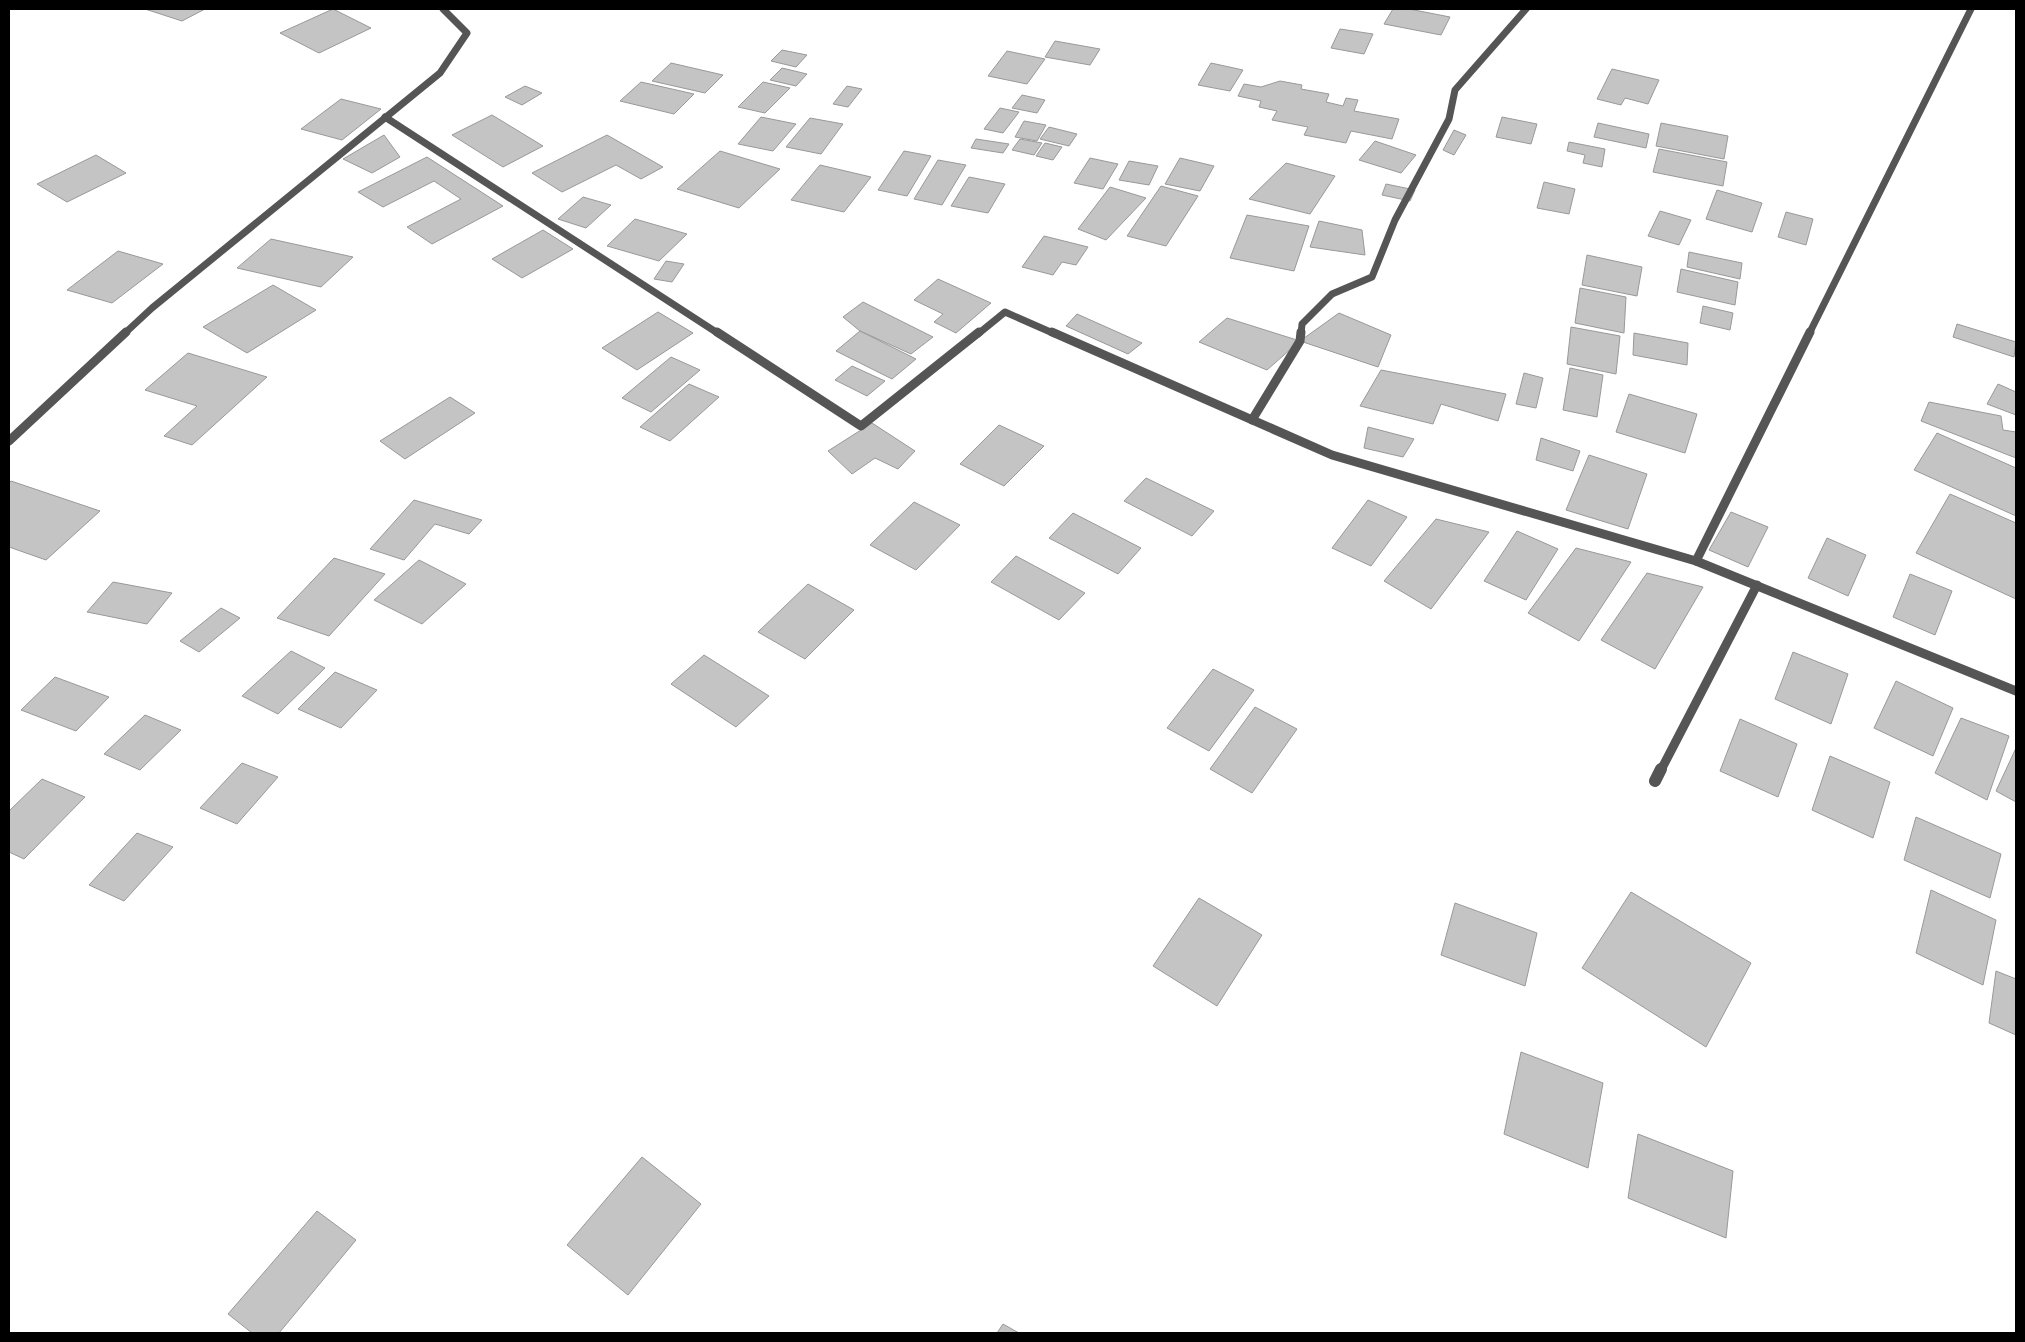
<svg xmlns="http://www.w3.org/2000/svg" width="2025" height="1342" viewBox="0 0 2025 1342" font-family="Lato,sans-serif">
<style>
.building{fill:#c4c4c4;stroke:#999}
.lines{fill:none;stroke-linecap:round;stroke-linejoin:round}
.minor-far2{stroke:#555;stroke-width:7}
.minor-far1{stroke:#555;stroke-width:9}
.minor{stroke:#555;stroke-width:12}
</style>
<rect width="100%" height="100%" fill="#fff"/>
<g class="building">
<path d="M145,9H205L182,21Z"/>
<path d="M333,9L371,28L319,53L280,33Z"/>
<path d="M1393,9H1409L1450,17L1441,35L1384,24Z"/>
<path d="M1340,29L1373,34L1364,54L1331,48Z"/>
<path d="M1055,41L1100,49L1090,65L1045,57Z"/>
<path d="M782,50L807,55L796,67L771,61Z"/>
<path d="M1007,51L1045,59L1027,84L988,76Z"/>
<path d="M671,63L723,75L705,93L652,81Z"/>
<path d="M1211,63L1243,70L1230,91L1198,85Z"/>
<path d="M782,68L807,74L796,86L770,80Z"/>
<path d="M1612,69L1659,80L1648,104L1625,98L1621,105L1597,99Z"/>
<path d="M1280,81L1302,85L1301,89L1329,94L1326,102L1343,106L1346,98L1358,100L1354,111L1399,119L1392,139L1351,131L1346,143L1304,135L1308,127L1272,120L1277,111L1259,107L1261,101L1238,96L1244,84L1261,87Z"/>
<path d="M641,82L694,94L674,114L620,101Z"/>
<path d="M763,82L790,88L765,113L738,107Z"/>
<path d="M525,86L542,93L522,105L505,97Z"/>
<path d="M847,86L862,89L848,107L833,104Z"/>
<path d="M1022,95L1045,100L1037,113L1012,108Z"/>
<path d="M341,99L381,109L342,140L301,129Z"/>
<path d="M1000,108L1019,112L1003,133L984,129Z"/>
<path d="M492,115L543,146L503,167L452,135Z"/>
<path d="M761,117L796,124L773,151L738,144Z"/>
<path d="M1502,117L1537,124L1531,144L1496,137Z"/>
<path d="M810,118L843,124L821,154L786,147Z"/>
<path d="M1024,121L1046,125L1037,141L1015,137Z"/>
<path d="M1598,123L1649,134L1646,148L1594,137Z"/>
<path d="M1661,123L1728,136L1724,159L1656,146Z"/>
<path d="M1049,127L1077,134L1069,146L1040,139Z"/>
<path d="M1454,130L1466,135L1454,155L1443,150Z"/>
<path d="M384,135L400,157L372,173L343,159Z"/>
<path d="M607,135L663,167L641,179L616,165L562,192L532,173Z"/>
<path d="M976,139L1009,144L1003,153L971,148Z"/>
<path d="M1020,139L1042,143L1034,155L1012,150Z"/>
<path d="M1375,141L1416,155L1401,173L1359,160Z"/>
<path d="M1569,142L1605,149L1602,167L1583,163L1585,155L1567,151Z"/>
<path d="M1045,143L1062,147L1053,160L1036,156Z"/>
<path d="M1659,149L1727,162L1723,186L1653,172Z"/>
<path d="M720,151L780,169L739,208L677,189Z"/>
<path d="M904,151L931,156L907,196L878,190Z"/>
<path d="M96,155L126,173L67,202L37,184Z"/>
<path d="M427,157L503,206L432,244L407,227L461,199L434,181L383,207L358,192Z"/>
<path d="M1090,158L1118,164L1103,189L1074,183Z"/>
<path d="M1180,158L1214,166L1200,191L1165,184Z"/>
<path d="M938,160L966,165L942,205L914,199Z"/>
<path d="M1129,161L1158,166L1149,185L1119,180Z"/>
<path d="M1286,163L1335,176L1310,214L1249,199Z"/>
<path d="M820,165L871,177L844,212L791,200Z"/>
<path d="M969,177L1005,184L988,213L951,206Z"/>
<path d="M1544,182L1575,189L1569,214L1537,208Z"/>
<path d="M1386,184L1415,190L1410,201L1382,195Z"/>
<path d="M1161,186L1198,196L1166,246L1127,236Z"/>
<path d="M1110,187L1146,198L1106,240L1078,229Z"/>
<path d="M1717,190L1762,203L1752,232L1706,219Z"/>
<path d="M583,197L611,205L586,228L558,219Z"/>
<path d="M1660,211L1691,220L1679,245L1648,236Z"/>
<path d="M1786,212L1813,219L1806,245L1778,237Z"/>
<path d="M1247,215L1309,226L1294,271L1230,258Z"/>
<path d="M635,219L687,234L659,261L607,246Z"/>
<path d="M1319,221L1362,230L1365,255L1310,247Z"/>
<path d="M543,230L573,249L522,278L492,259Z"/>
<path d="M1044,236L1088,247L1076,265L1062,262L1053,275L1022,267Z"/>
<path d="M271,239L353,257L321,287L237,268Z"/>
<path d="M118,251L163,264L112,303L67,290Z"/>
<path d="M1689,252L1742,263L1740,279L1687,267Z"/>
<path d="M1587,255L1642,267L1637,296L1582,285Z"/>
<path d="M666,261L684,264L672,282L654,279Z"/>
<path d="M1681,269L1738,282L1735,305L1677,292Z"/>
<path d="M938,279L991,303L956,333L934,322L943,314L914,300Z"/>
<path d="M273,285L316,310L247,353L203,327Z"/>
<path d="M1580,288L1626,297L1624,333L1575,323Z"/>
<path d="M863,302L933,337L911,354L860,331L843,317Z"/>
<path d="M1703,306L1733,313L1730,330L1700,323Z"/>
<path d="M658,312L693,333L637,370L602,348Z"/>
<path d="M1339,313L1391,335L1378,367L1300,341Z"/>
<path d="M1077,314L1142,343L1128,354L1066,326Z"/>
<path d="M1227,318L1300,341L1267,370L1199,342Z"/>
<path d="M1957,324L2016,342L2014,357L1953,337Z"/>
<path d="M1571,327L1620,336L1616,374L1567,364Z"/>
<path d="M860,331L916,359L892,379L836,351Z"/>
<path d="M1634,333L1688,343L1687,365L1633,355Z"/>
<path d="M188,353L267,377L192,445L164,436L197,406L145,390Z"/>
<path d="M671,357L700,370L651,412L622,398Z"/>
<path d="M852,366L885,381L867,396L835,380Z"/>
<path d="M1570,368L1603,375L1597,417L1563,410Z"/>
<path d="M1381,370L1506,394L1498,421L1441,404L1433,424L1360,406Z"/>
<path d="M1524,373L1543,378L1536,408L1516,404Z"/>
<path d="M689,384L719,397L670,441L640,427Z"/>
<path d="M1998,384L2016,392V415L1987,404Z"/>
<path d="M1629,394L1697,414L1685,453L1616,432Z"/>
<path d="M450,397L475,413L405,459L380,441Z"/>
<path d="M1929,402L2001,416L2003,430L2016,432V458L1921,421Z"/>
<path d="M872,423L915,451L898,469L875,458L852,474L828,451Z"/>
<path d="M999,425L1044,446L1004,486L960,464Z"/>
<path d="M1368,427L1414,439L1403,457L1364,448Z"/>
<path d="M1937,433L2016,468V516L1914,470Z"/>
<path d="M1541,438L1580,451L1573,471L1536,460Z"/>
<path d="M1589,455L1647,474L1628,529L1566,510Z"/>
<path d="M1146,478L1214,511L1192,536L1124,501Z"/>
<path d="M11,481L100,511L46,560L9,547V483Z"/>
<path d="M1950,494L2016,523V599L1916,553Z"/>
<path d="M414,500L482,520L469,534L435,524L404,560L370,549Z"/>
<path d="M1368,500L1407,517L1371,566L1332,548Z"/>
<path d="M914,502L960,525L916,570L870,545Z"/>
<path d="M1731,512L1768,527L1748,567L1709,550Z"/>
<path d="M1073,513L1141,548L1118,574L1049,538Z"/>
<path d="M1436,519L1489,532L1431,609L1384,581Z"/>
<path d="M1517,531L1558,549L1526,600L1484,581Z"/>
<path d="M1827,538L1866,555L1848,596L1808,578Z"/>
<path d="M1576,548L1631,562L1579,641L1528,613Z"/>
<path d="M1016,556L1085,593L1059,620L991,582Z"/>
<path d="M334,558L385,574L329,636L277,618Z"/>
<path d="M419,560L466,584L422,624L374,600Z"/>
<path d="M1647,573L1703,587L1655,669L1601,640Z"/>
<path d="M1910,574L1952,591L1935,635L1893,617Z"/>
<path d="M113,582L172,593L147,624L87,612Z"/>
<path d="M808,584L854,610L805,659L758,632Z"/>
<path d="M221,608L240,618L199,652L180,641Z"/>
<path d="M291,651L325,668L278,714L242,696Z"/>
<path d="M1793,652L1848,674L1831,724L1775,699Z"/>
<path d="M704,655L769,696L736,727L671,684Z"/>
<path d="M1213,669L1254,690L1209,751L1167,728Z"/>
<path d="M335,672L377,690L341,728L298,709Z"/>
<path d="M55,677L109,697L76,731L21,710Z"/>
<path d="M1896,681L1953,708L1933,756L1874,728Z"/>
<path d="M1255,707L1297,729L1252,793L1210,769Z"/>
<path d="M145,715L181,730L140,770L104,754Z"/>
<path d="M1961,718L2009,736L1987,800L1935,773Z"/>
<path d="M1740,719L1797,744L1778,797L1720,771Z"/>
<path d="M2016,748V802L1996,791Z"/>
<path d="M1830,756L1890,782L1873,838L1812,810Z"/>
<path d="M242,763L278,777L237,824L200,808Z"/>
<path d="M42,779L85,797L24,859L9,852V811Z"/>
<path d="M1916,817L2001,854L1990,898L1904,860Z"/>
<path d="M137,833L173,847L124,901L89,885Z"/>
<path d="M1931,890L1996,920L1983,985L1916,953Z"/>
<path d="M1631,892L1751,963L1706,1047L1582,968Z"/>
<path d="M1199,898L1262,935L1217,1006L1153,966Z"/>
<path d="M1455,903L1537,933L1525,986L1441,955Z"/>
<path d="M1996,971L2016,979V1035L1989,1023Z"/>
<path d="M1521,1052L1603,1083L1588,1168L1504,1134Z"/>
<path d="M1638,1134L1733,1171L1726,1238L1628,1198Z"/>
<path d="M642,1157L701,1204L628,1295L567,1245Z"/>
<path d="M317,1211L356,1240L279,1333H252L228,1314Z"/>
<path d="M1003,1324L1019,1333H997Z"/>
</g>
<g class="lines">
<g class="minor-far2">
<path d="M385,117L719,334"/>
<path d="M124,334L152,308L440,73L467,33L443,9"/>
<path d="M978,334L1005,312L1055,334"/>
<path d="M1301,334L1302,324L1332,294L1372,277L1395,220L1449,119L1455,90L1526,9"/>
<path d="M1809,334L1971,9"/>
</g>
<g class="minor-far1">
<path d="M717,332L861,426L979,332"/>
<path d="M1052,332L1332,455L1696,561"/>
<path d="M1810,332L1696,561L2016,691"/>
<path d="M1252,420L1300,341L1301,332"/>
<path d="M9,441L126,332"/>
<path d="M1661,770L1757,585"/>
</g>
<path class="minor" d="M1655,781L1661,769"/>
</g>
<rect width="2025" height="1342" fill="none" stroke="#000000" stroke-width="20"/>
</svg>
